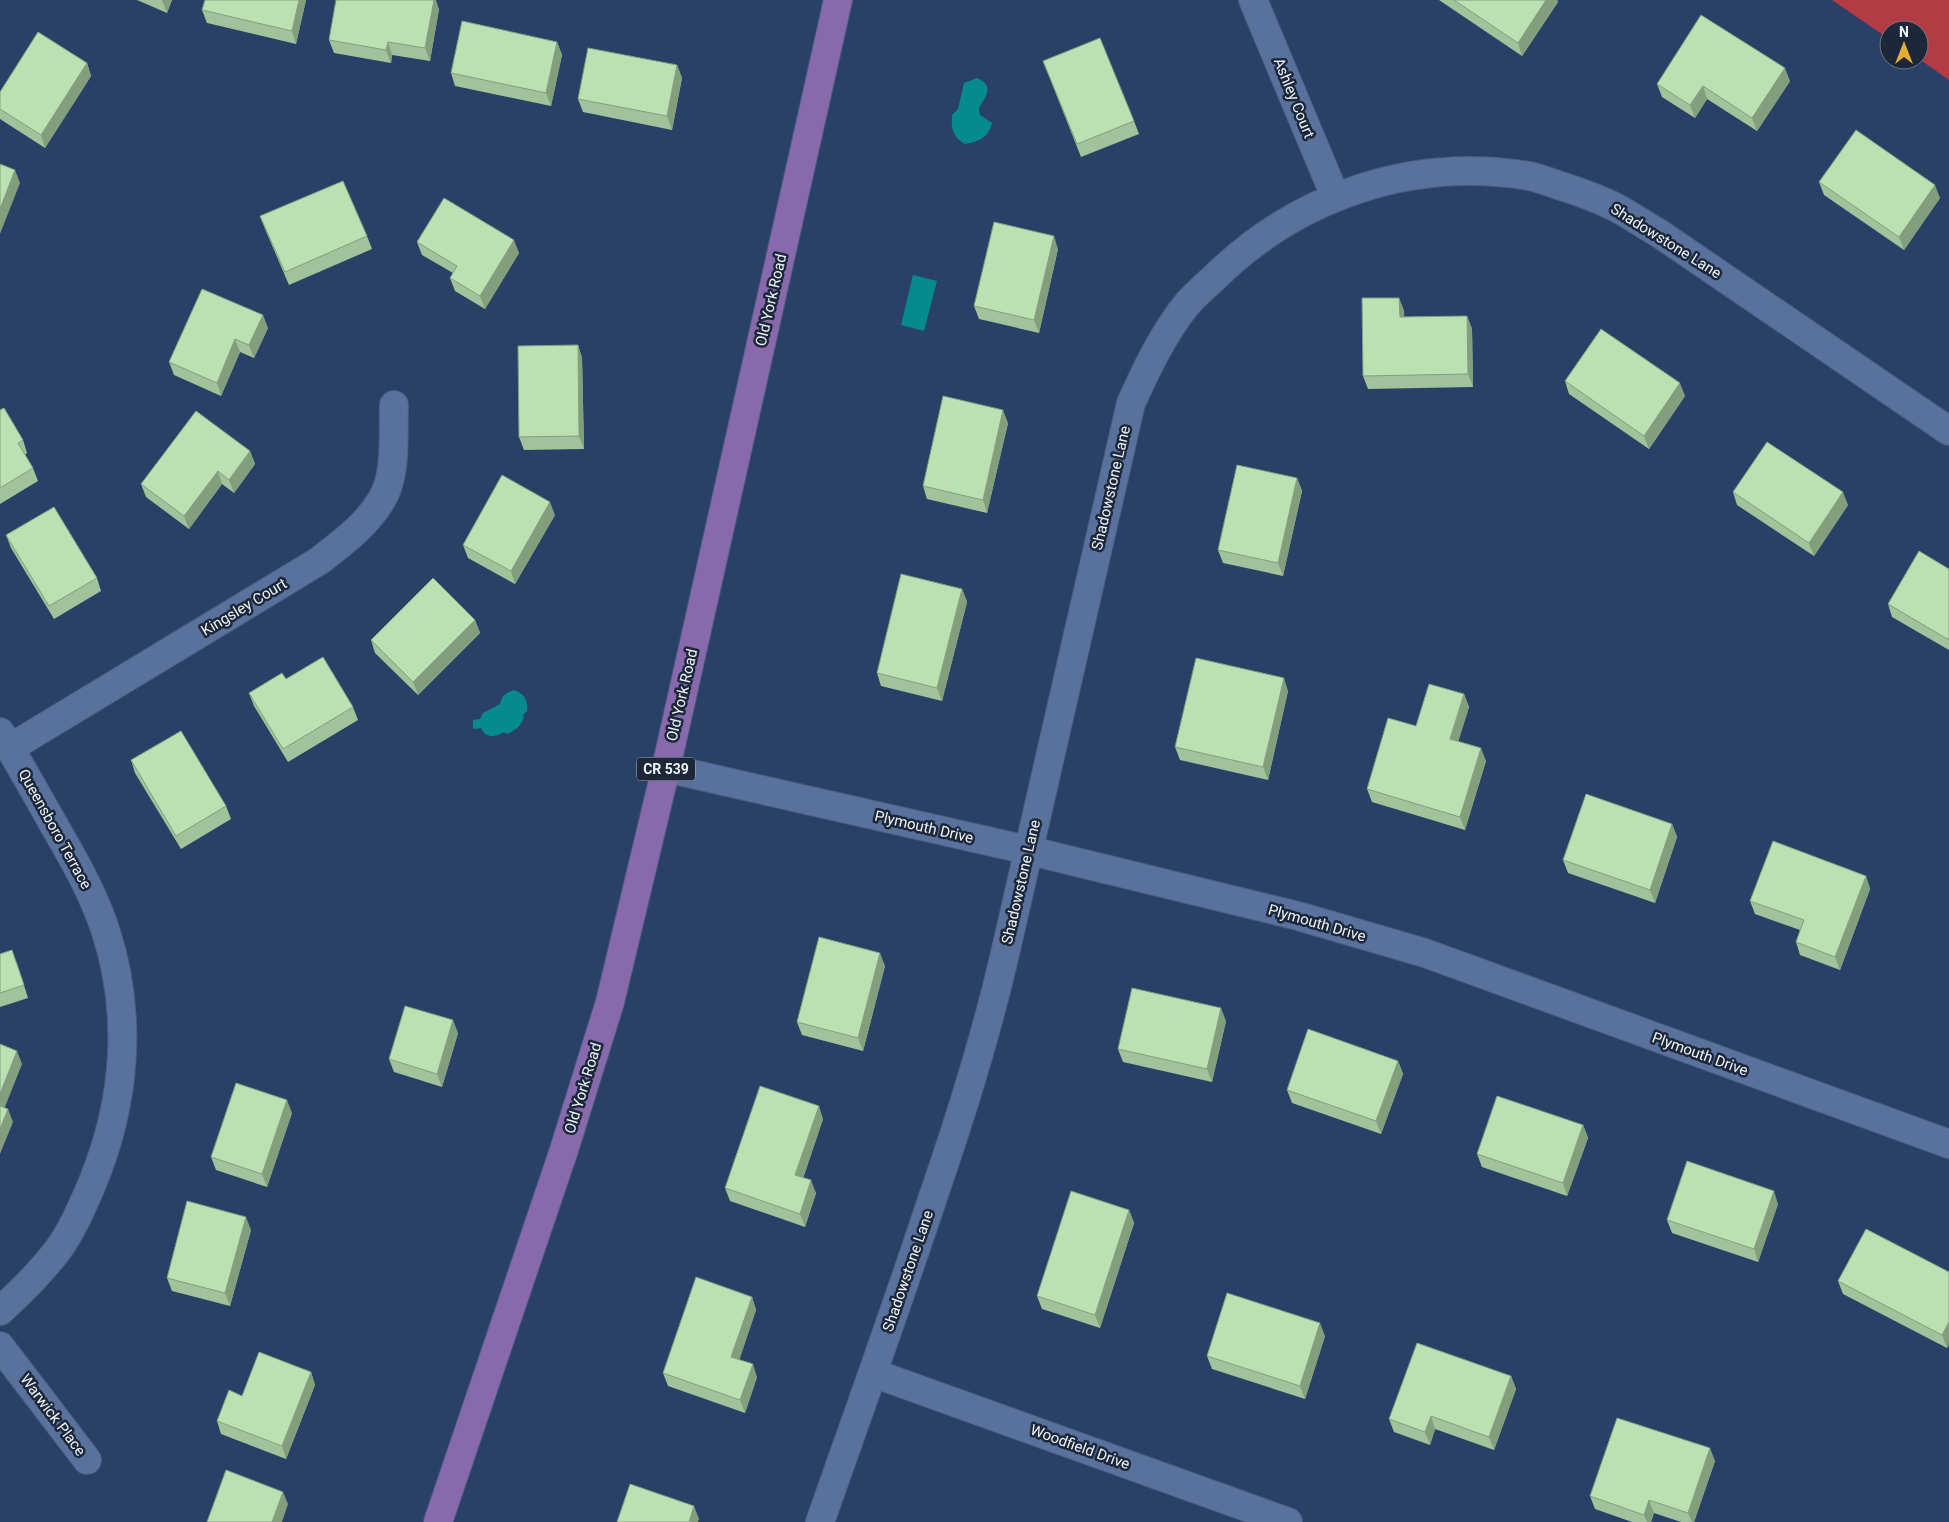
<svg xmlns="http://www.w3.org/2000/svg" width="1949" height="1522" viewBox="0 0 1949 1522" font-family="Roboto,sans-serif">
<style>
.green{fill:#b23b44}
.water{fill:#058a90}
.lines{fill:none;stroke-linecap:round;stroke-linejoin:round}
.minor-casing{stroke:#4a5c79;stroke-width:30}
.primary-casing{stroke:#4a5c79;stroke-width:30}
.minor{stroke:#59729d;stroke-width:28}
.primary{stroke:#8869ad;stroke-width:28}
.wall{fill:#a1c29a}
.shaded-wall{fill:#839e7d}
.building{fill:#bbe1b3;stroke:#839e7d}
.labels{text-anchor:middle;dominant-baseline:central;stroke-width:5;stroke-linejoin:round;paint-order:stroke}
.shield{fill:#1c2739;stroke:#afb6c2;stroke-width:1}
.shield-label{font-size:14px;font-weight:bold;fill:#eef4fd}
.street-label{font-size:15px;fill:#eef4fd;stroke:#1c2739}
</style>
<rect width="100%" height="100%" fill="#294067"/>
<path class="green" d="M1832,0H1949V80L1919,59V30H1889V39Z"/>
<g class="water">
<path d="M977,78C995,86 986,96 979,108L980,115L992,123C988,138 980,141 965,144C953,137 951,129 952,115L958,109L964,83Z"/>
<path d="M913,275L937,281L924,331L901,325Z"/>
<path d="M514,690C525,694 528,701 527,711L523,715L524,718C520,727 516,730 507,734L504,732C496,737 486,739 481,728L473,729V720L480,719L483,713L500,704C502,695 505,693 514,690Z"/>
</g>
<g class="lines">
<g class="minor-casing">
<g id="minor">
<path d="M1253,0L1335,196"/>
<path d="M0,732C18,761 34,790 51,820C71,855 92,890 105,929C133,1014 126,1102 92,1184C82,1207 72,1231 57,1251C40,1273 20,1293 0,1311"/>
<path d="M10,748L319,561C342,543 367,525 382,499C397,475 393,432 394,405"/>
<path d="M666,768L1027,850L1298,916L1425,953L1949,1144"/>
<path d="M0,1346L87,1460"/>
<path d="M873,1373L1288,1522"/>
<path d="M820,1522C858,1414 897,1306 933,1197C960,1119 985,1039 1004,958L1131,403C1147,368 1163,334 1187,304C1195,295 1205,286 1214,278C1298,195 1413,157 1529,176C1539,178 1549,182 1558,185C1577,191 1597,198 1615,207C1630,215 1645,225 1660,234L1949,431"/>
</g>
</g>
<g class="primary-casing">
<path id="primary" d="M438,1522L564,1150L610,1002L666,768L838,0"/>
</g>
<use href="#minor" class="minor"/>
<use href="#primary" class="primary"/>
</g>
<g class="wall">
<path d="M137,0H172L167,13Z"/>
<path d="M306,0L296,44L207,23L202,10Z"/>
<path d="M1439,0H1557L1558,2L1522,56Z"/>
<path d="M439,9L430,61L392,55L391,63L334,53L329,40Z"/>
<path d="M557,42L562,55L551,106L455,86L451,73Z"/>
<path d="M1043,61L1134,121L1139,134L1081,157Z"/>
<path d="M87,63L91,76L45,148L0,119V92Z"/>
<path d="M677,65L682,78L672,130L583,112L578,99Z"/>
<path d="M1790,81L1757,131L1707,99L1695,118L1662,97L1657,84Z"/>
<path d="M1819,182L1940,198L1904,250L1824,195Z"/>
<path d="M260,216L367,236L372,249L289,285L265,229Z"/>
<path d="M417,242L519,253L485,309L455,291L450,278L453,273L422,255Z"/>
<path d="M1058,249L1039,333L979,319L974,306Z"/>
<path d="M1399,298L1404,311V317L1467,316L1472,329L1473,387L1368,389L1363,376Z"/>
<path d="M268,328L254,358L240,352L221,396L174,375L169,362Z"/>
<path d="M578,345L582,358L584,449L524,450L519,437Z"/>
<path d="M1565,381L1685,396L1649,449L1569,394Z"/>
<path d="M0,410L23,440L27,453L25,455L33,468L38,481L0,504Z"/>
<path d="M1008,423L987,513L927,499L923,486Z"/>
<path d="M250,451L255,464L234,493L222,484L189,529L146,497L141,484Z"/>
<path d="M1297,478L1302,491L1283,576L1223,563L1218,550Z"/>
<path d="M1733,492L1848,505L1814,556L1737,505Z"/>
<path d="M555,515L515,584L468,558L463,545Z"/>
<path d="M6,535L97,578L101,591L54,619L11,548Z"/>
<path d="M1949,569V650L1892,617L1888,604Z"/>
<path d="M962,589L967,602L942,701L881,686L877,673Z"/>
<path d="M475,620L480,633L418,695L375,653L371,640Z"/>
<path d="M286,679L353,707L358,720L288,762L254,706L249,693Z"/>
<path d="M1288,691L1268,780L1180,760L1175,747Z"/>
<path d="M1464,694L1469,707L1458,742L1486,761L1465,830L1372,802L1367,789L1416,726Z"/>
<path d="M131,760L226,806L231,819L181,849L135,773Z"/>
<path d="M1672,824L1677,837L1655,903L1568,873L1563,860Z"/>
<path d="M1866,876L1870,889L1840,970L1800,955L1796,942L1800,930L1755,914L1750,901Z"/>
<path d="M0,954L17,963L28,998L0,1007Z"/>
<path d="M885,966L863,1051L802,1035L797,1022Z"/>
<path d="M1226,1021L1212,1082L1123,1062L1118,1049Z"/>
<path d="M458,1033L442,1087L394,1072L389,1059Z"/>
<path d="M1398,1061L1403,1074L1381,1134L1292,1103L1287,1090Z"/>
<path d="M292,1113L267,1187L216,1170L211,1157Z"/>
<path d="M823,1119L803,1178L816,1193L805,1227L730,1201L725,1188Z"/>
<path d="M1583,1125L1588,1138L1567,1196L1482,1167L1477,1154Z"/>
<path d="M1778,1204L1758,1262L1672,1233L1667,1220Z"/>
<path d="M1129,1210L1134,1223L1100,1328L1042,1309L1037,1296Z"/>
<path d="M251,1230L230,1306L172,1291L167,1278Z"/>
<path d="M1949,1272V1344L1947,1348L1843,1294L1838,1281Z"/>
<path d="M752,1297L756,1310L739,1360L757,1377L745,1413L668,1386L663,1373Z"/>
<path d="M1325,1336L1305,1399L1212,1369L1207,1356Z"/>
<path d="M311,1372L315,1385L286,1459L221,1434L217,1421L242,1396Z"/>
<path d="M1511,1376L1516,1389L1494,1450L1435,1429L1430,1445L1394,1432L1389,1419Z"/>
<path d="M1715,1461L1694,1522H1681L1654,1513L1651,1522H1632L1595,1509L1590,1496Z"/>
</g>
<g class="shaded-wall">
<path d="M162,0H172L167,13Z"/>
<path d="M299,0H306L296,44L292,31Z"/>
<path d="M434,0H436L439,9L430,61L425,48Z"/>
<path d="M1546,0H1557L1558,2L1522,56L1518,43Z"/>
<path d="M388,42L392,55L391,63L386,50Z"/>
<path d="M557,42L562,55L551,106L546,93Z"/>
<path d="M87,63L91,76L45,148L41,135Z"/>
<path d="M677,65L682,78L672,130L667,116Z"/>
<path d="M1785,68L1790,81L1757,131L1752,118Z"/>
<path d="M1703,86L1707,99L1695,118L1690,105Z"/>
<path d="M15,170L20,183L0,234V209Z"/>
<path d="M1935,185L1940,198L1904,250L1899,237Z"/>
<path d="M1054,236L1058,249L1039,333L1034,320Z"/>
<path d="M514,240L519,253L485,309L480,296Z"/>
<path d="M1399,298L1404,311L1405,330L1400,317Z"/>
<path d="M263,315L268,328L254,358L249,345Z"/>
<path d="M1467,316L1472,329L1473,387L1468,374Z"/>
<path d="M235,339L240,352L221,396L217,383Z"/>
<path d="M578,345L582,358L584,449L579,436Z"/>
<path d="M1680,383L1685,396L1649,449L1644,436Z"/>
<path d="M1003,410L1008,423L987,513L983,500Z"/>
<path d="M250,451L255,464L234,493L229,480Z"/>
<path d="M218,471L222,484L189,529L184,516Z"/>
<path d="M1297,478L1302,491L1283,576L1278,563Z"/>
<path d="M1843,492L1848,505L1814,556L1809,543Z"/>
<path d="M550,502L555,515L515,584L511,571Z"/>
<path d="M962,589L967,602L942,701L937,688Z"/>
<path d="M475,620L480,633L418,695L413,682Z"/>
<path d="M1284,678L1288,691L1268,780L1263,767Z"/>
<path d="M1464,694L1469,707L1455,752L1450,739Z"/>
<path d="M1481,748L1486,761L1465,830L1460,817Z"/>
<path d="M1672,824L1677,837L1655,903L1650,890Z"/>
<path d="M1866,876L1870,889L1840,970L1835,957Z"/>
<path d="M880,953L885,966L863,1051L858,1038Z"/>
<path d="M1221,1008L1226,1021L1212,1082L1207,1069Z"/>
<path d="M453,1020L458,1033L442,1087L437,1074Z"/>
<path d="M17,1051L22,1064L1,1117L0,1115V1094Z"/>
<path d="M1398,1061L1403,1074L1381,1134L1376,1121Z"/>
<path d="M287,1100L292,1113L267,1187L262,1174Z"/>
<path d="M819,1106L823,1119L800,1188L795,1175Z"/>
<path d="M8,1109L13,1122L0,1154V1129Z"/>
<path d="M1583,1125L1588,1138L1567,1196L1563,1183Z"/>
<path d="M811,1180L816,1193L805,1227L800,1214Z"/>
<path d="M1774,1191L1778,1204L1758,1262L1754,1249Z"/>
<path d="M1129,1210L1134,1223L1100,1328L1095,1315Z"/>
<path d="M246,1217L251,1230L230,1306L225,1293Z"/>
<path d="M752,1297L756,1310L736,1370L731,1357Z"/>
<path d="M1949,1322V1344L1947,1348L1942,1335Z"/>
<path d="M1320,1323L1325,1336L1305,1399L1300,1386Z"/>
<path d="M753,1364L757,1377L745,1413L740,1400Z"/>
<path d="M311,1372L315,1385L286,1459L282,1446Z"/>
<path d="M1511,1376L1516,1389L1494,1450L1489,1437Z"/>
<path d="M1431,1416L1435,1429L1430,1445L1425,1432Z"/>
<path d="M1710,1448L1715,1461L1694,1522H1692L1688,1513Z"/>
<path d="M283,1492L288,1504L282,1522H272Z"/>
<path d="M1649,1500L1654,1513L1651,1522H1647L1644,1515Z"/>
<path d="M694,1506L699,1519L698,1522H689Z"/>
</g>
<g class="building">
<path d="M205,0H299L292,31L202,10Z"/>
<path d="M336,0H434L425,48L388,42L386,50L329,40Z"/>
<path d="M1454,0H1546L1518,43Z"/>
<path d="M1701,15L1785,68L1752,118L1703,86L1690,105L1657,84Z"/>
<path d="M462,21L557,42L546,93L451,73Z"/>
<path d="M38,32L87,63L41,135L0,109V92Z"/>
<path d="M1100,38L1134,121L1077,144L1043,61Z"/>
<path d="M588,48L677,65L667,116L578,99Z"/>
<path d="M1856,130L1935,185L1899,237L1819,182Z"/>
<path d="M0,164L15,170L0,209Z"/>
<path d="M343,181L367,236L285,272L260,216Z"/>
<path d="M444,198L514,240L480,296L450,278L457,266L417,242Z"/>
<path d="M994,222L1054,236L1034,320L974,306Z"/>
<path d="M202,289L263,315L249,345L235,339L217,383L169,362Z"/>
<path d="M1362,298H1399L1400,317L1467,316L1468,374L1363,376Z"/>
<path d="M1601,329L1680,383L1644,436L1565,381Z"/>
<path d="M578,345L579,436L519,437L518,346Z"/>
<path d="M943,396L1003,410L983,500L923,486Z"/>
<path d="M4,408L23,440L18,443L33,468L0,488V410Z"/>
<path d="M196,411L250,451L229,480L218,471L184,516L141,484Z"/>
<path d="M1767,442L1843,492L1809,543L1733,492Z"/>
<path d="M1237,465L1297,478L1278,563L1218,550Z"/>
<path d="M502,475L550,502L511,571L463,545Z"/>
<path d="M54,507L97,578L49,606L6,535Z"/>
<path d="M1919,551L1949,569V640L1888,604Z"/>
<path d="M901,574L962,589L937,688L877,673Z"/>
<path d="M433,578L475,620L413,682L371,640Z"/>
<path d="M323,657L353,707L283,749L249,693L282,673L286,679Z"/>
<path d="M1196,658L1284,678L1263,767L1175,747Z"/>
<path d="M1429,684L1464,694L1450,739L1481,748L1460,817L1367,789L1388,718L1416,726Z"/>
<path d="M181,731L226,806L176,836L131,760Z"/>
<path d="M1586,794L1672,824L1650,890L1563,860Z"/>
<path d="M1773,841L1866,876L1835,957L1796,942L1804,920L1750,901Z"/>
<path d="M819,937L880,953L858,1038L797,1022Z"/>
<path d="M12,950L24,985L0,993V954Z"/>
<path d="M1132,988L1221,1008L1207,1069L1118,1049Z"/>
<path d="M405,1006L453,1020L437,1074L389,1059Z"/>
<path d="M1308,1029L1398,1061L1376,1121L1287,1090Z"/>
<path d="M0,1044L17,1051L0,1094Z"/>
<path d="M236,1083L287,1100L262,1174L211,1157Z"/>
<path d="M760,1086L819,1106L795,1175L811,1180L800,1214L725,1188Z"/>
<path d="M1497,1096L1583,1125L1563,1183L1477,1154Z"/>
<path d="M0,1106L8,1109L0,1129Z"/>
<path d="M1687,1161L1774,1191L1754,1249L1667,1220Z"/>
<path d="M1071,1191L1129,1210L1095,1315L1037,1296Z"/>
<path d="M187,1201L246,1217L225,1293L167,1278Z"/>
<path d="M1866,1229L1949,1272V1322L1942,1335L1838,1281Z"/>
<path d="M696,1277L752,1297L731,1357L753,1364L740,1400L663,1373Z"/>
<path d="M1227,1293L1320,1323L1300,1386L1207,1356Z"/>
<path d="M1417,1343L1511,1376L1489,1437L1431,1416L1425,1432L1389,1419Z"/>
<path d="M259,1352L311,1372L282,1446L217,1421L229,1390L242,1396Z"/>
<path d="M1617,1418L1710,1448L1688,1513L1649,1500L1644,1515L1590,1496Z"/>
<path d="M226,1470L283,1492L272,1522H207Z"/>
<path d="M630,1484L694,1506L689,1522H617Z"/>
</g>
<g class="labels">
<rect class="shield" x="637" y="757.5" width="58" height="23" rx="4"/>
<g class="shield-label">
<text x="666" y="769">CR 539</text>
</g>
<g class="street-label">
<text transform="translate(1294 98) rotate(68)">Ashley Court</text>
<text transform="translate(1666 241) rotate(32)">Shadowstone Lane</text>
<text transform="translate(771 300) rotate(-77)">Old York Road</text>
<text transform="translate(1111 488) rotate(-77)">Shadowstone Lane</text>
<text transform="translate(244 607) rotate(-31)">Kingsley Court</text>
<text transform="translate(682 695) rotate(-77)">Old York Road</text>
<text transform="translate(924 827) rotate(13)">Plymouth Drive</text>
<text transform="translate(55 829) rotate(61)">Queensboro Terrace</text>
<text transform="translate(1021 882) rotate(-77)">Shadowstone Lane</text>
<text transform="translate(1317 923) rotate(16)">Plymouth Drive</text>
<text transform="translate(1700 1054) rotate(20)">Plymouth Drive</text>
<text transform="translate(583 1088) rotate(-73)">Old York Road</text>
<text transform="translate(908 1271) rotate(-71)">Shadowstone Lane</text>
<text transform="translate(53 1415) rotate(53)">Warwick Place</text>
<text transform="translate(1080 1447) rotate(20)">Woodfield Drive</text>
</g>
</g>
<g transform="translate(1904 45)"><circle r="24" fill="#1c2739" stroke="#707987"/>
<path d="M0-4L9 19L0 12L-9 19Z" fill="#e7ac36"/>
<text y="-8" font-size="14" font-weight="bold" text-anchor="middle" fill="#eef4fd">N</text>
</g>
</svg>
